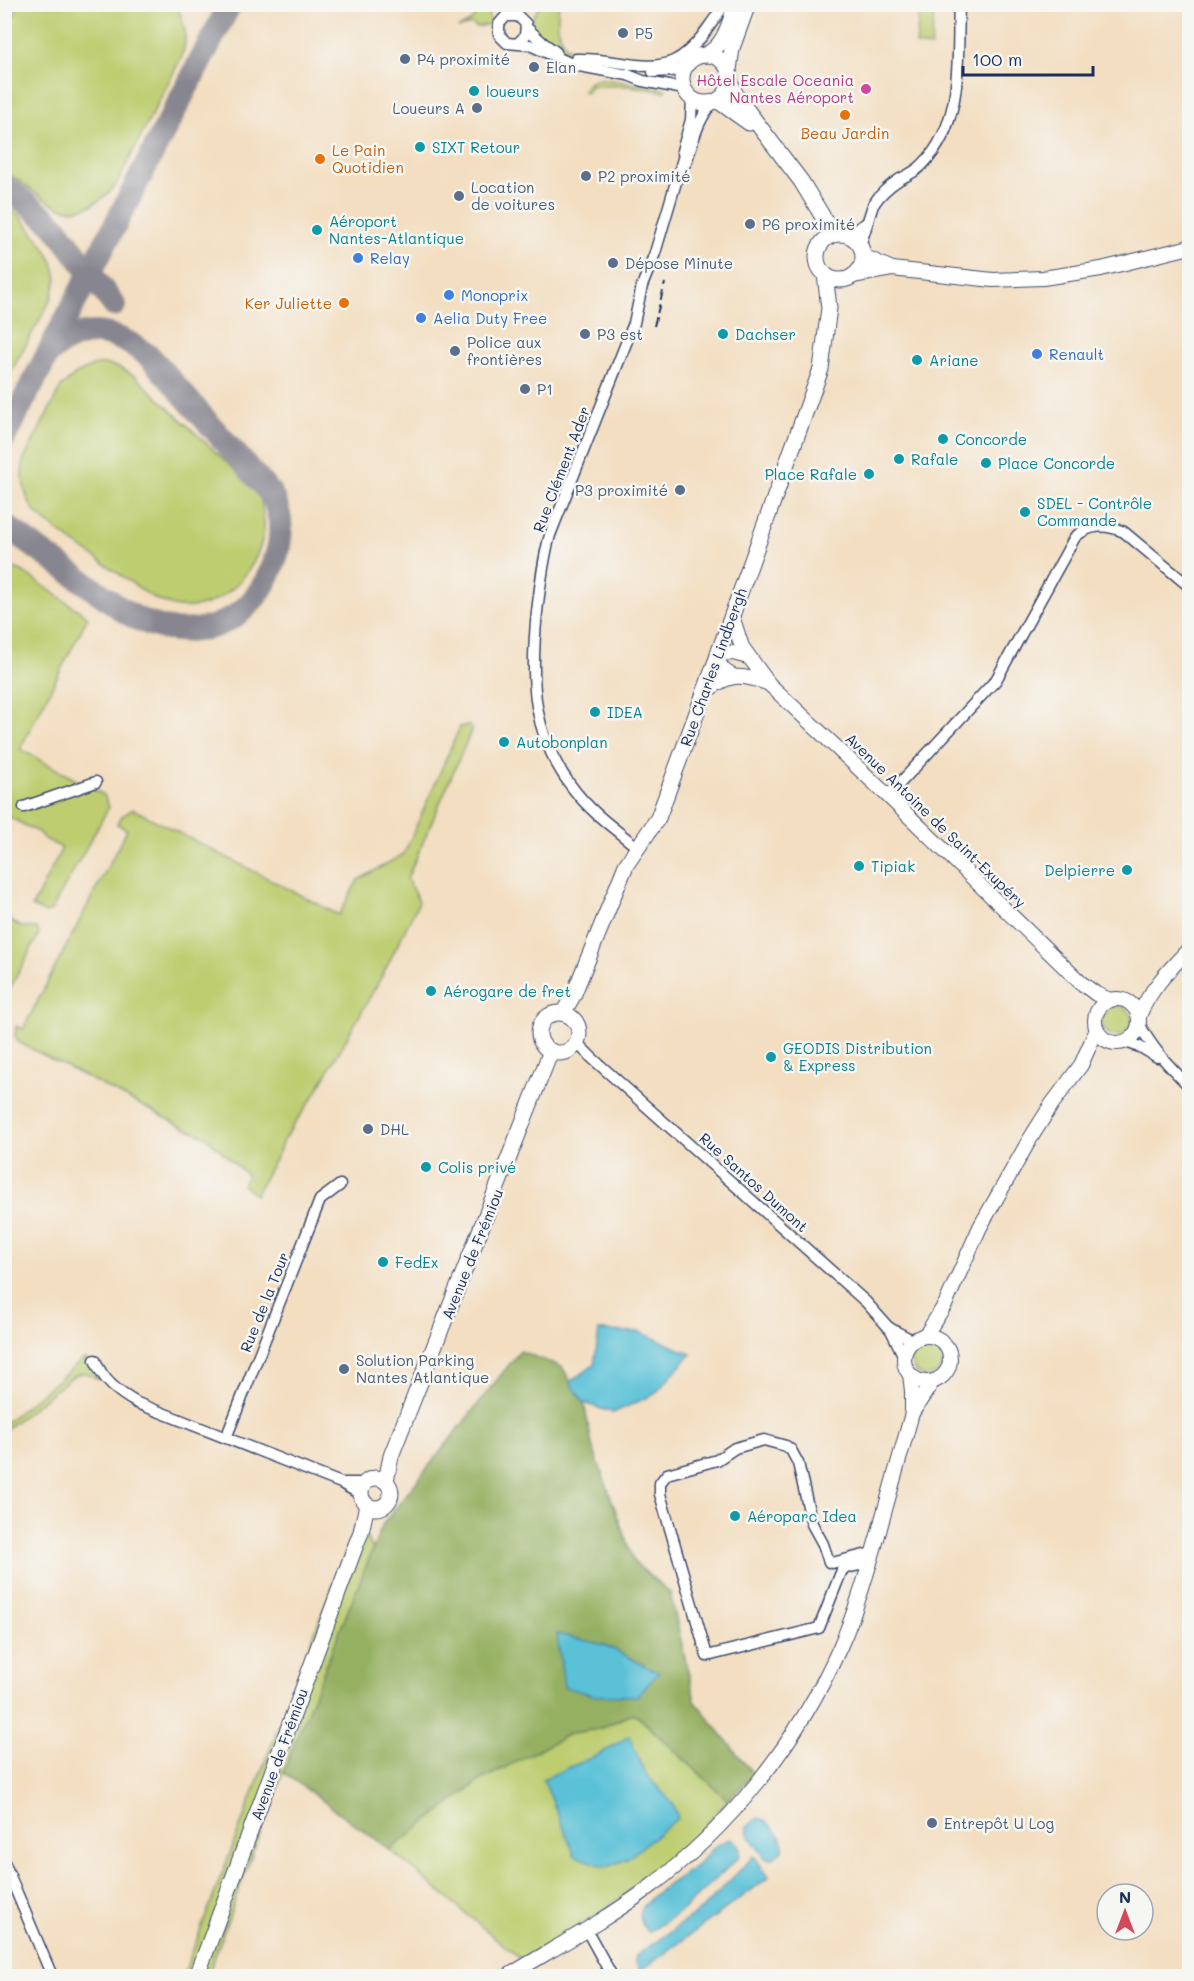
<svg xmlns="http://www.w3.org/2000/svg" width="1194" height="1981" viewBox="0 0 1194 1981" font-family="Mali,sans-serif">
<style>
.green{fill:#bdcd70;stroke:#6c7e67;stroke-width:1.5}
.forest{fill:#96b062;stroke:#587060;stroke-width:1.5}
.water{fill:#5ac1d7;stroke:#3a789a;stroke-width:1.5}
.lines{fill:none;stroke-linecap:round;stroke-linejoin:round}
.taxiway{stroke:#878690;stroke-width:24}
.minor-casing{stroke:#3b496d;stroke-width:13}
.tertiary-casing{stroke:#3b496d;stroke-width:16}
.secondary-casing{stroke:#3b496d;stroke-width:17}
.minor{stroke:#fff;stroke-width:10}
.tertiary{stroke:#fff;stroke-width:14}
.secondary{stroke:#fff;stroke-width:15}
.rail{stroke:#1b2f5e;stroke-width:2;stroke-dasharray:9 4.5;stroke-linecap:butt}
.service-dot{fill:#5c6f8a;stroke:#f6f6f2;stroke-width:2}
.hotel-dot{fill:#d1479c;stroke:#f6f6f2;stroke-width:2}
.culture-dot{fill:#0f9aa8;stroke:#f6f6f2;stroke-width:2}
.food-dot{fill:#e8710a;stroke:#f6f6f2;stroke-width:2}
.shop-dot{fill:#3f7fe0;stroke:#f6f6f2;stroke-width:2}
.labels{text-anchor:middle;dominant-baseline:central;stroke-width:5;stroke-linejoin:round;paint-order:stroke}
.service-label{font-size:15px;fill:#4e5e75;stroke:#f6f6f2;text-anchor:start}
.hotel-label{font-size:15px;fill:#b23c85;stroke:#f6f6f2;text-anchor:end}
.culture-label{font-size:15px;fill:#0d838f;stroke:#f6f6f2;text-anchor:start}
.food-label{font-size:15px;fill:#c56008;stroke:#f6f6f2}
.shop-label{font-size:15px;fill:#366cbe;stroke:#f6f6f2;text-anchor:start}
.street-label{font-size:15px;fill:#1b2f5e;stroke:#f6f6f2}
</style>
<rect width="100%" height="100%" fill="#f6f6f2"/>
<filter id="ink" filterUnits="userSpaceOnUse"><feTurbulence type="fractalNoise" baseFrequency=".0167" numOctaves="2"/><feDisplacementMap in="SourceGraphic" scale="12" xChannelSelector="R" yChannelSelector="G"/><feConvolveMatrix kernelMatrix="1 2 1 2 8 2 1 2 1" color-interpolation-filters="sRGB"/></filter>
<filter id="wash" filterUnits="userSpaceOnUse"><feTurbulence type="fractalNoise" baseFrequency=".008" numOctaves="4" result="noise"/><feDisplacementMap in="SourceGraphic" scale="24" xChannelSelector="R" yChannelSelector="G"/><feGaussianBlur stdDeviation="1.35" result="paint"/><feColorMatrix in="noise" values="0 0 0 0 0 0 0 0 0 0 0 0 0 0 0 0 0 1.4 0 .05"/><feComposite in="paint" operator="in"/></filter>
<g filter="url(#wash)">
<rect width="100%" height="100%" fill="#f3dec1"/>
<g class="green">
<path d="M19,5H177C184,25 189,34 182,56L116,185C103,200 83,215 61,208C47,203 18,180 5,171V34Z"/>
<path d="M478,5H484L492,24L476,27L472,24L458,28C469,23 478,18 478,5Z"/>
<path d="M540,5H559C557,18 556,42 571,50C576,53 584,53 590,54V56L563,50L545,41L532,28L531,20Z"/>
<path d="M919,14L934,16L931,47L916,45Z"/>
<path d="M597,79H605L666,89L665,92L629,86H591L587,93L583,91L588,83Z"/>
<path d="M5,206L20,216L43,245L53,262L57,278L51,299L5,383Z"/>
<path d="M104,364L118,367L135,376L259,493C262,505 265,517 264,530C259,572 218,616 173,606C167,604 161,601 155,599L59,532L35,512L27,498L22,478L23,461L61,387L76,374L93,366Z"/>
<path d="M4,565L22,571L88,617L20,749L104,795L109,807L51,911L46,913L32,907L62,848L43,838L38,832L5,815Z"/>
<path d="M469,725L472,729L407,879L419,902L382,976L314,1096L282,1142L279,1152L255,1195L243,1185L247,1175L205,1136L185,1128L18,1042L15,1037L16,1026L23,1029L127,830L117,824L122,816L133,809L339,915L358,880L404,854L460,727Z"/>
<path d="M5,918L22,927L37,928L39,934L5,998Z"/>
<circle cx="1117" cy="1021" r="15"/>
<circle cx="927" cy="1360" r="16"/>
<path d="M85,1358L90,1363L99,1380C90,1374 84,1370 73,1376L5,1430V1423Z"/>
<path d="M357,1522L373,1549C316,1691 258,1832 208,1976H183Z"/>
<path d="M634,1713L728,1800L681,1853L595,1916L522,1960L390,1850L481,1780L571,1733L598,1729Z"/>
</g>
<path class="forest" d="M520,1351L562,1367L584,1403L592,1445L634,1562L670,1593L695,1701L754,1775L728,1800L634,1713L598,1729L571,1733L481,1780L390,1850L283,1772L383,1524Z"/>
<g class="water">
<path d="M599,1331L640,1332L691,1354L655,1394L613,1413L584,1403L570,1382L594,1365Z"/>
<path d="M557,1634L605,1645L659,1673L637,1696H596L564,1687Z"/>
<path d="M629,1736L646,1774L673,1804L678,1818L627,1859L606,1867L575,1856L543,1779L600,1754Z"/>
<path d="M758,1818C769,1819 779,1834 784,1844L783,1850L772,1859L765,1858L748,1834L747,1827Z"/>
<path d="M732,1839C738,1844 743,1850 738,1858L679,1913L649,1932L646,1931C642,1924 638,1916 642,1909C651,1893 679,1879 694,1867C705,1858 717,1841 732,1839Z"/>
<path d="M754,1856L769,1877L646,1967L639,1969L635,1961L636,1956L702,1909Z"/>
</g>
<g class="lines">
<g class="taxiway">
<path d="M4,186L48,220L57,229L114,305"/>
<path d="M4,438L230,4"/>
<path d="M4,525L127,613C189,649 251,629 275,560C283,537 283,515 271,494L151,358C115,329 83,322 48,354"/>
</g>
</g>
</g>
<g filter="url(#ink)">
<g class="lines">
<g class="minor-casing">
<g id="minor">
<path d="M527,28L542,42L556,52"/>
<path d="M518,43L525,36L526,24L518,16H506L499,24V35L507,43L530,45L574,65L628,75L643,81L684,89"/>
<path d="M576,59C596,58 615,62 636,65C668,69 683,60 703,35C710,25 718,15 724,4"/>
<path d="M653,72L671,71L685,68"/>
<path d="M686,163C693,142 698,117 714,102"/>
<path d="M847,235L868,222"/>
<path d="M860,246L873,205C880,194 889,186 900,179C908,175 917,171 923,164C964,123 957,58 959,4"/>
<path d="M888,796L996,680L1075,537C1090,524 1106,524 1124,532L1190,587"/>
<path d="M24,807L96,782"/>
<path d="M637,847C615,829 592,813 575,791C531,736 530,679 537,612C540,586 543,560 550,535L634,323L642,286L655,253L684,155L682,151L691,120L692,99"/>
<path d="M1139,1023C1151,1048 1170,1067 1190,1087"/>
<path d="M1123,1041L1140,1047L1157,1057"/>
<path d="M576,1042L592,1058L866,1302L889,1328L914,1341"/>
<path d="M890,1328L904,1357"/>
<path d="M95,1360C103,1381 118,1392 137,1403L341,1483L360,1494"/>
<path d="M226,1438L320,1200L340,1185"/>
<path d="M344,1483H364"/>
<path d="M870,1563L849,1567L842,1570L819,1628L707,1656L660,1494V1483L667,1474L717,1460L735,1448L764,1440L786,1446L791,1450L798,1463L812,1524L823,1544L829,1562L832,1563L872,1553"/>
<path d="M4,1862L52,1976"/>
<path d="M586,1929L612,1976"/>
</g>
</g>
<g class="tertiary-casing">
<g id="tertiary">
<path d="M863,256L890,268"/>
<path d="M852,276L892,269L993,280L1043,278L1101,269L1190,247"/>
<path d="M732,616L742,647L769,684L888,796L1080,982L1096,994L1110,1000"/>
<path d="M733,676C724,672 720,667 717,658L718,654L733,653L748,657"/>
<path d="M705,692C728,674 739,673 767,683"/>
<circle cx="1117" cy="1021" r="22"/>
<path d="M1139,1016C1150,989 1170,969 1190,948"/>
<circle cx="927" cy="1359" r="23"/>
<path d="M921,1337L927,1333L946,1303L980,1227L1030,1139L1052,1104L1081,1065L1097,1029"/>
<path d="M912,1413L933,1381"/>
<path d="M508,1976C554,1948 603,1922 646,1890C730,1828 798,1742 840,1647C856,1611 867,1573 878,1535C889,1494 901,1454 912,1413V1391L910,1374"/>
</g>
</g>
<g class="secondary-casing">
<g id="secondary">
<circle cx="706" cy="79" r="24"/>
<path d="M705,55C725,46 729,24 736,4"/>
<path d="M729,70L732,48L748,4"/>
<path d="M730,82L737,97L801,181L826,222L837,234"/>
<path d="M718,101L749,123"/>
<circle cx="840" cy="257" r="23"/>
<path d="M718,654L821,369L829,308L825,274"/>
<path d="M563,1013L573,996L626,865L658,818L717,658"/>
<circle cx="559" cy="1033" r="20"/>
<circle cx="376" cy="1493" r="15"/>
<path d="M386,1481L391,1456L551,1051"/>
<path d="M197,1976L354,1550L361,1532L367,1505"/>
</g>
</g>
<use href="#minor" class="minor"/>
<use href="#tertiary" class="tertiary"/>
<use href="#secondary" class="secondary"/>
<path class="rail" d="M654,326L665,283"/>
</g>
</g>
<g class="service-dot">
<circle cx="623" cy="33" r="6"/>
<circle cx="405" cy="59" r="6"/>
<circle cx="534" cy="67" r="6"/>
<circle cx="477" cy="108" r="6"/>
<circle cx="586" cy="176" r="6"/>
<circle cx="459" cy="196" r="6"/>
<circle cx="750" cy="224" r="6"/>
<circle cx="613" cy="263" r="6"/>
<circle cx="585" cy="334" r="6"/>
<circle cx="455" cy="351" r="6"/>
<circle cx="525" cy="389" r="6"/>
<circle cx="680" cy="490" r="6"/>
<circle cx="368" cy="1129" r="6"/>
<circle cx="344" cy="1369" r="6"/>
<circle cx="932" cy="1823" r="6"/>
</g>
<circle class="hotel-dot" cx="866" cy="89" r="6"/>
<g class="culture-dot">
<circle cx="474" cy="91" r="6"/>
<circle cx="420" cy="147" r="6"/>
<circle cx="317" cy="230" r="6"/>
<circle cx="723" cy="334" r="6"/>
<circle cx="917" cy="360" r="6"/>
<circle cx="943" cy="439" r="6"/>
<circle cx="899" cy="459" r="6"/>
<circle cx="986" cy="463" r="6"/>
<circle cx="869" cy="474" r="6"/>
<circle cx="1025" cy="512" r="6"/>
<circle cx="595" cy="712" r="6"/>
<circle cx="504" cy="742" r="6"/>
<circle cx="859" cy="866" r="6"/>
<circle cx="1127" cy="870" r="6"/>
<circle cx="431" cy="991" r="6"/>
<circle cx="771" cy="1057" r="6"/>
<circle cx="426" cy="1167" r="6"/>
<circle cx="383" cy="1262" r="6"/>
<circle cx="735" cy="1516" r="6"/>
</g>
<g class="food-dot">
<circle cx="845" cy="115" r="6"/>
<circle cx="320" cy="159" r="6"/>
<circle cx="344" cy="303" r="6"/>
</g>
<g class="shop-dot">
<circle cx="358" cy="258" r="6"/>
<circle cx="449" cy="295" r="6"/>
<circle cx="421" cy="318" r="6"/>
<circle cx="1037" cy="354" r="6"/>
</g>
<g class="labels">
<g class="service-label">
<text x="635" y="33">P5</text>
<text x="417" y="59">P4 proximité</text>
<text x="546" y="67">Elan</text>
<text x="465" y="108" text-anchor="end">Loueurs A</text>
<text x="598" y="176">P2 proximité</text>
<text x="471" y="187">Location<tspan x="471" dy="17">de voitures</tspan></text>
<text x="762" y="224">P6 proximité</text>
<text x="625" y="263">Dépose Minute</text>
<text x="597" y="334">P3 est</text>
<text x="467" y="342">Police aux<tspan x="467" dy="17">frontières</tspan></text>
<text x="537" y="389">P1</text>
<text x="668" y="490" text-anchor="end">P3 proximité</text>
<text x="380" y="1129">DHL</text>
<text x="356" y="1360">Solution Parking<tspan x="356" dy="17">Nantes Atlantique</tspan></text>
<text x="944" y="1823">Entrepôt U Log</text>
</g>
<g class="hotel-label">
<text x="854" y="80">Hôtel Escale Oceania<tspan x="854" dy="17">Nantes Aéroport</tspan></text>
</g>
<g class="culture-label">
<text x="486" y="91">loueurs</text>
<text x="432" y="147">SIXT Retour</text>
<text x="329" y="221">Aéroport<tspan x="329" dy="17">Nantes-Atlantique</tspan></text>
<text x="735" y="334">Dachser</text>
<text x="929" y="360">Ariane</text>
<text x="955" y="439">Concorde</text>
<text x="911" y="459">Rafale</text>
<text x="998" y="463">Place Concorde</text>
<text x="857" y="474" text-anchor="end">Place Rafale</text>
<text x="1037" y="503">SDEL - Contrôle<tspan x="1037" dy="17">Commande</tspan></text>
<text x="607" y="712">IDEA</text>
<text x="516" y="742">Autobonplan</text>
<text x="871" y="866">Tipiak</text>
<text x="1115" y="870" text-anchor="end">Delpierre</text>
<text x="443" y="991">Aérogare de fret</text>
<text x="783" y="1048">GEODIS Distribution<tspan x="783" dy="17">&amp; Express</tspan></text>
<text x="438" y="1167">Colis privé</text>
<text x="395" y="1262">FedEx</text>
<text x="747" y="1516">Aéroparc Idea</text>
</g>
<g class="food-label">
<text x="845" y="133">Beau Jardin</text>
<text x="332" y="150" text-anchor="start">Le Pain<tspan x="332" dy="17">Quotidien</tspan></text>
<text x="332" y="303" text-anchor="end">Ker Juliette</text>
</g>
<g class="shop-label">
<text x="370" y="258">Relay</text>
<text x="461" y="295">Monoprix</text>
<text x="433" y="318">Aelia Duty Free</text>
<text x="1049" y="354">Renault</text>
</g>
<g class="street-label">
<text transform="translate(561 469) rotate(-69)">Rue Clément Ader</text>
<text transform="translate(713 667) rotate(-70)">Rue Charles Lindbergh</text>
<text transform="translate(936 820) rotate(44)">Avenue Antoine de Saint-Exupéry</text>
<text transform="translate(754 1182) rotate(42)">Rue Santos Dumont</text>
<text transform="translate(472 1254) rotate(-68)">Avenue de Frémiou</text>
<text transform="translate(264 1302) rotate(-68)">Rue de la Tour</text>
<text transform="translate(279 1754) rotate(-70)">Avenue de Frémiou</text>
</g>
</g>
<rect width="1194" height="1981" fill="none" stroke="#f6f6f2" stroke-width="24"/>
<g transform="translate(1125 1912)"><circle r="28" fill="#f6f6f2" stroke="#9ea6b7" stroke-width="1.5"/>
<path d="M0-4.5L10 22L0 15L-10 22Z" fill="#d1495b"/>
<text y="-9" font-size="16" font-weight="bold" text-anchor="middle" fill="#1b2f5e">N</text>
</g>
<path d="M963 66v9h130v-9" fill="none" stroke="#1b2f5e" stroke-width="3"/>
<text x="972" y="66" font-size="18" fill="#1b2f5e" stroke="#f6f6f2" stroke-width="4.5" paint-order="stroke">100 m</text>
</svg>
